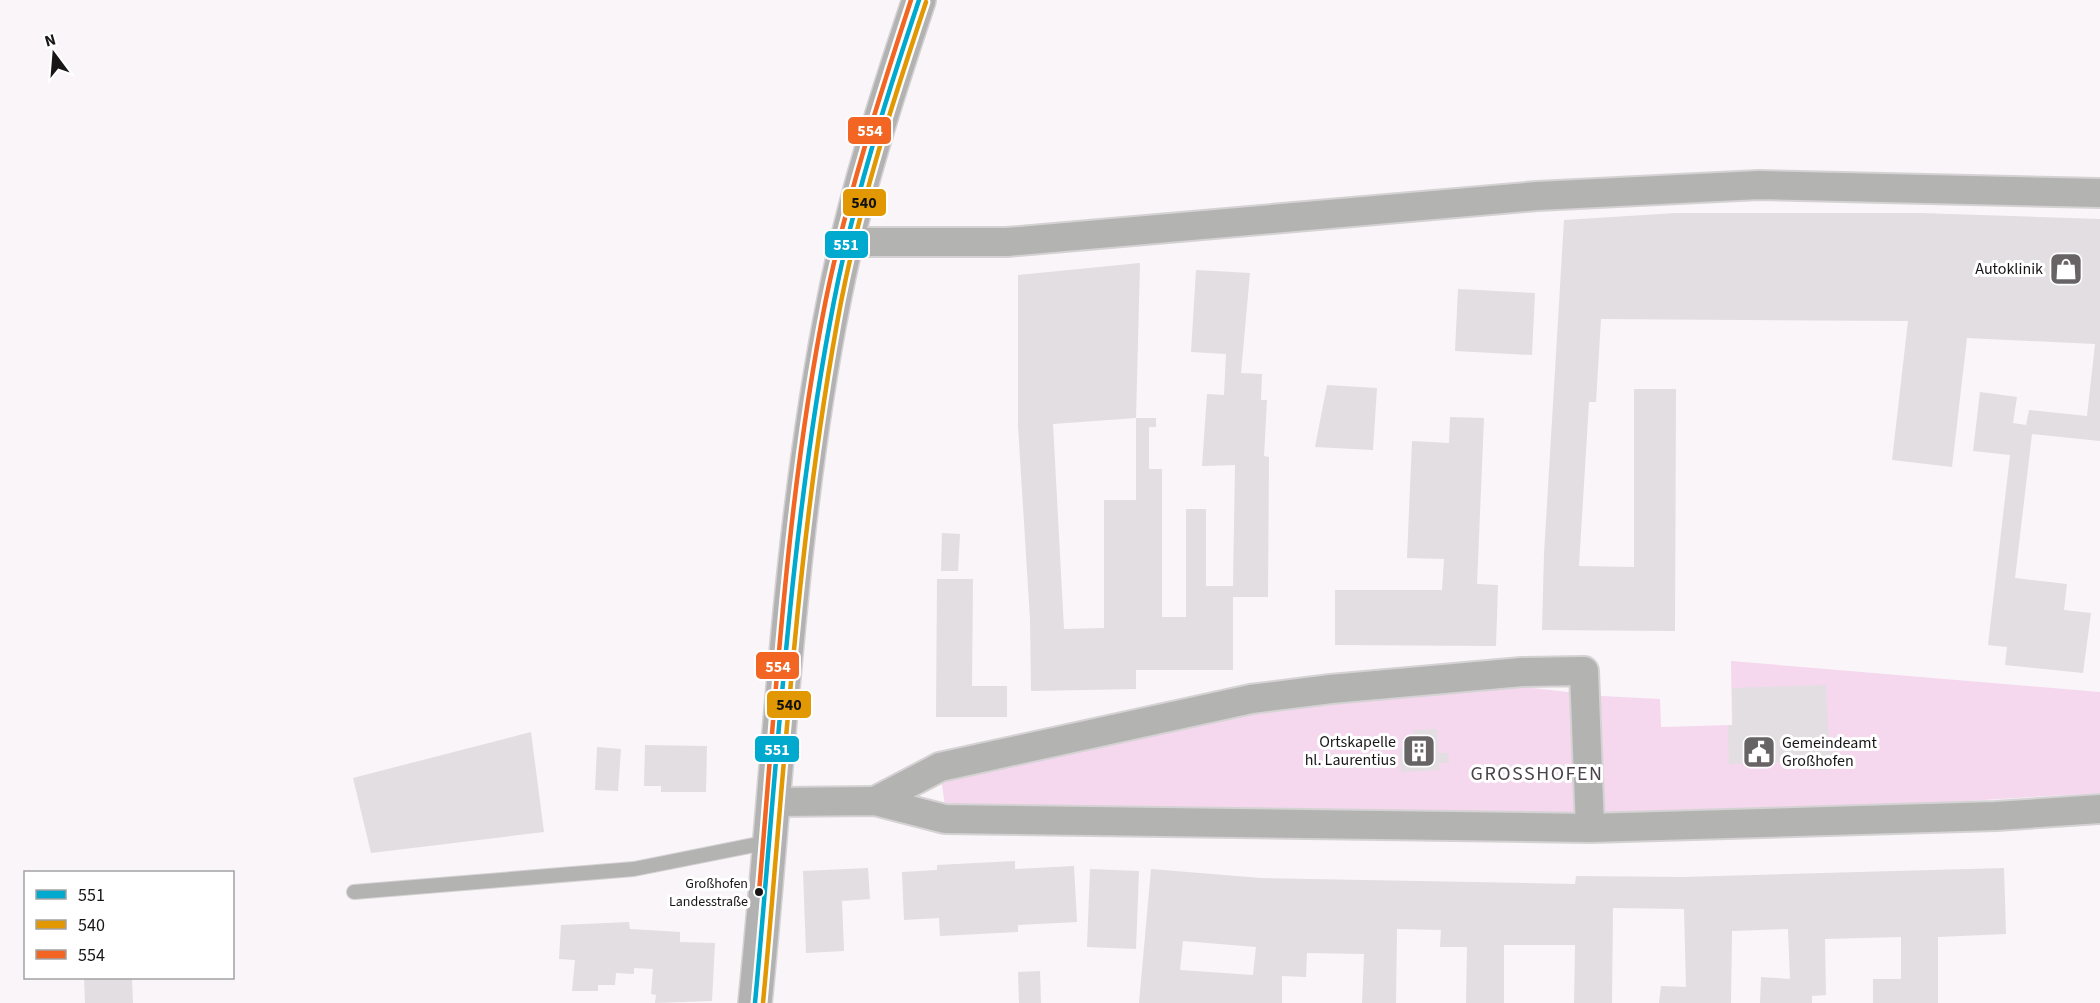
<svg xmlns="http://www.w3.org/2000/svg" width="2100" height="1003" viewBox="0 0 2100 1003" font-family="'Source Sans 3',sans-serif">
<style>
.green{fill:#f5d8ee}
.building{fill:#e2dee1;fill-rule:evenodd}
.lines{fill:none;stroke-linecap:round;stroke-linejoin:round}
.lane-casing{stroke:#d5d2d4;stroke-width:16}
.street-casing{stroke:#d5d2d4;stroke-width:32}
.secondary-casing{stroke:#d5d2d4;stroke-width:36}
.lane{stroke:#b3b3b2;stroke-width:14}
.street{stroke:#b3b3b2;stroke-width:28}
.secondary{stroke:#b3b2b2;stroke-width:33}
.bus-1-casing{stroke:#fff;stroke-width:9}
.bus-2-casing{stroke:#fff;stroke-width:9}
.bus-3-casing{stroke:#fff;stroke-width:9}
.bus-1{stroke:#00a9ce;stroke-width:4.5}
.bus-2{stroke:#e19802;stroke-width:4.5}
.bus-3{stroke:#f26522;stroke-width:4.5}
.bus-dot{fill:#191618;stroke:#fff;stroke-width:2}
.labels{text-anchor:middle;dominant-baseline:central;stroke-width:6;stroke-linejoin:round;paint-order:stroke}
.bus-label{font-size:14px;fill:#191618;stroke:#fff;text-anchor:end}
.poi-label{font-size:16px;fill:#191618;stroke:#fff;text-anchor:end}
.quarter-label{font-size:20px;letter-spacing:1.5px;fill:#4b4349;stroke:#fff}
.line-badge{stroke:#fff;stroke-width:2}
.badge-label{font-size:16px;text-anchor:middle;font-weight:bold;fill:#fff}
.pale-badge-label{font-size:16px;text-anchor:middle;font-weight:bold;fill:#111}
</style>
<rect width="100%" height="100%" fill="#faf5f8"/>
<path class="green" d="M1731,661L2100,692V793L1850,808L1585,813L945,806L941,778L1252,713L1335,701L1524,687L1602,696L1660,699L1661,727L1732,725Z"/>
<g class="building">
<path d="M1676,213H1920L2100,219V441L2032,434L2015,578L2067,584L2064,610L2091,613L2083,673L2005,665L2007,647L1988,645L2010,455L1973,451L1980,392L2017,397L2013,423L2026,425L2029,410L2087,416L2095,344L1967,338L1952,467L1892,460L1908,321L1601,319L1596,402H1589L1579,566L1634,567V389H1676L1675,631L1542,630L1544,554L1564,220Z"/>
<path d="M1140,263L1136,418H1156V427H1149V469H1162V617H1186V509H1206V586H1233L1235,465L1202,466L1207,394L1224,395L1226,354L1191,352L1196,270L1250,273L1241,373L1262,374L1261,400H1267L1264,456L1269,457L1268,597H1233V670H1136V689L1031,691L1030,619L1018,426V275ZM1136,418V500H1104V628L1064,629L1053,424Z"/>
<path d="M1458,289L1535,293L1532,355L1455,351Z"/>
<path d="M1327,385L1377,388L1373,450L1315,447Z"/>
<path d="M1450,417L1484,418L1477,584L1498,585L1496,646L1335,645V590H1442L1444,559L1407,558L1412,441L1449,443Z"/>
<path d="M942,533L960,534L958,571H941Z"/>
<path d="M937,579H973L972,686H1007V717H936Z"/>
<path d="M1826,685L1829,751H1836V769L1817,770V760L1729,764L1728,725H1733L1732,688Z"/>
<path d="M1437,729L1438,753H1448L1449,763H1439V770L1401,772L1400,749L1414,748L1413,730Z"/>
<path d="M531,732L544,832L371,853L353,778Z"/>
<path d="M645,745L707,746L706,792H661V786H644Z"/>
<path d="M597,747L621,749L618,791L595,790Z"/>
<path d="M1015,861V869L1074,866L1077,922L1018,925V932L940,936L939,918L904,920L902,872L937,870V865Z"/>
<path d="M868,868L870,899L842,901L844,951L806,953L803,871Z"/>
<path d="M2004,868L2006,934L1938,937V1003H1873V979H1901V937L1825,939L1826,995L1812,996V1003H1760L1761,977L1790,979L1788,929L1732,931L1731,1003H1659L1661,986L1686,987L1684,909L1613,908L1612,1003H1574L1575,945H1504V1003H1466L1467,947H1440L1441,930L1397,929L1396,1003H1362L1364,954L1307,953L1306,977L1282,976V1003H1139L1151,869L1261,878L1575,884L1576,876L1683,877ZM1183,941L1256,947L1253,975L1180,970Z"/>
<path d="M1090,869L1139,871L1136,949L1087,947Z"/>
<path d="M629,922L630,929L680,932V942L715,943L712,1001L655,1003L656,995L651,994L653,969L634,968V974L616,973L615,985H598V991H572L575,960L559,959L561,925Z"/>
<path d="M1040,971L1041,1003H1019L1018,972Z"/>
<path d="M84,978H132L133,1003H85Z"/>
</g>
<g class="lines">
<g class="lane-casing">
<path id="lane" d="M354,892L634,869L769,842"/>
</g>
<g class="street-casing">
<g id="street">
<path d="M846,242H1007L1537,196L1759,185L2100,193"/>
<path d="M875,801L940,767L1251,699L1331,689L1522,672L1584,671L1590,828"/>
<path d="M774,802L875,801L945,819L1590,828L1996,816L2100,809"/>
</g>
</g>
<g class="secondary-casing">
<path id="secondary" d="M755,1003C779,769 788,531 834,300C854,198 886,99 919,0"/>
</g>
<use href="#lane" class="lane"/>
<use href="#street" class="street"/>
<use href="#secondary" class="secondary"/>
<g class="bus-1-casing">
<path id="bus-1" d="M755,1003C777,769 789,532 834,301C854,198 886,99 919,0"/>
</g>
<g class="bus-2-casing">
<path id="bus-2" d="M763,1003C785,769 797,533 841,302C861,200 893,101 926,2"/>
</g>
<g class="bus-3-casing">
<path id="bus-3" d="M759,892C776,694 787,494 826,299C847,197 879,98 911,0"/>
</g>
<use href="#bus-1" class="bus-1"/>
<use href="#bus-2" class="bus-2"/>
<use href="#bus-3" class="bus-3"/>
</g>
<defs>
<g id="shop-square" transform="scale(1.725)"><rect x="-9" y="-9" width="18" height="18" rx="4" fill="#686466" stroke="#fff"/><path d="M-5-2.5h2.3a2.7 3.5 0 0 1 5.4 0H5L5.5 6h-11ZM-1.5-2.5h3a1.5 2.3 0 0 0-3 0Z" fill="#fff"/></g>
<g id="building-square" transform="scale(1.725)"><rect x="-9" y="-9" width="18" height="18" rx="4" fill="#686466" stroke="#fff"/><path d="M-4-6H4V6H1V3H-1V6H-4ZM-2.5-4.3h1.7v1.8h-1.7ZM.8-4.3h1.7v1.8H.8ZM-2.5-1h1.7V.8h-1.7ZM.8-1h1.7V.8H.8Z" fill="#fff"/></g>
<g id="civic-square" transform="scale(1.725)"><rect x="-9" y="-9" width="18" height="18" rx="4" fill="#686466" stroke="#fff"/><path d="M-.6-6.5H3V-4.5H.6V-3L4-1V1h2V6H-6V1h2V-1L-.6-3ZM-1.2 2.5V6h2.4V2.5Z" fill="#fff"/></g>
</defs>
<g fill-rule="evenodd">
<use href="#shop-square" x="2066" y="269"/>
<use href="#building-square" x="1419" y="751"/>
<use href="#civic-square" x="1759" y="752"/>
</g>
<circle class="bus-dot" cx="759" cy="892" r="5"/>
<g class="labels">
<g class="bus-label">
<text x="748" y="884">Großhofen<tspan x="748" dy="18">Landesstraße</tspan></text>
</g>
<g class="poi-label">
<text x="2043" y="269">Autoklinik</text>
<text x="1396" y="742">Ortskapelle<tspan x="1396" dy="18">hl. Laurentius</tspan></text>
<text x="1782" y="743" text-anchor="start">Gemeindeamt<tspan x="1782" dy="18">Großhofen</tspan></text>
</g>
<g class="quarter-label">
<text x="1537" y="774">GROSSHOFEN</text>
</g>
</g>
<g class="line-badge">
<rect x="847" y="116" width="45" height="29" rx="6" fill="#f26522"/>
<rect x="842" y="188" width="45" height="29" rx="6" fill="#e19802"/>
<rect x="824" y="230" width="45" height="29" rx="6" fill="#00a9ce"/>
<rect x="755" y="651" width="45" height="29" rx="6" fill="#f26522"/>
<rect x="766" y="690" width="46" height="29" rx="6" fill="#e19802"/>
<rect x="754" y="735" width="46" height="28" rx="6" fill="#00a9ce"/>
</g>
<g class="badge-label">
<text x="870" y="136">554</text>
<text x="846" y="250">551</text>
<text x="778" y="672">554</text>
<text x="777" y="755">551</text>
</g>
<g class="pale-badge-label">
<text x="864" y="208">540</text>
<text x="789" y="710">540</text>
</g>
<rect x="24" y="871" width="210" height="108" fill="#ffffff" stroke="#a3a2a3" stroke-width="1.5"/>
<rect x="36" y="890" width="30" height="9" fill="#00a9ce" stroke="#a3a2a3" stroke-width="1.5"/>
<text x="78" y="901" font-size="18" fill="#191618">551</text>
<rect x="36" y="920" width="30" height="9" fill="#e19802" stroke="#a3a2a3" stroke-width="1.5"/>
<text x="78" y="931" font-size="18" fill="#191618">540</text>
<rect x="36" y="950" width="30" height="9" fill="#f26522" stroke="#a3a2a3" stroke-width="1.5"/>
<text x="78" y="961" font-size="18" fill="#191618">554</text>
<g transform="translate(54 54) rotate(344)" stroke="#ffffff" stroke-width="4.5" paint-order="stroke">
<path d="M0-4.5L10 22L0 15L-10 22Z" fill="#191618"/>
<text y="-9" font-size="16" font-weight="bold" text-anchor="middle" fill="#191618">N</text>
</g>
</svg>
